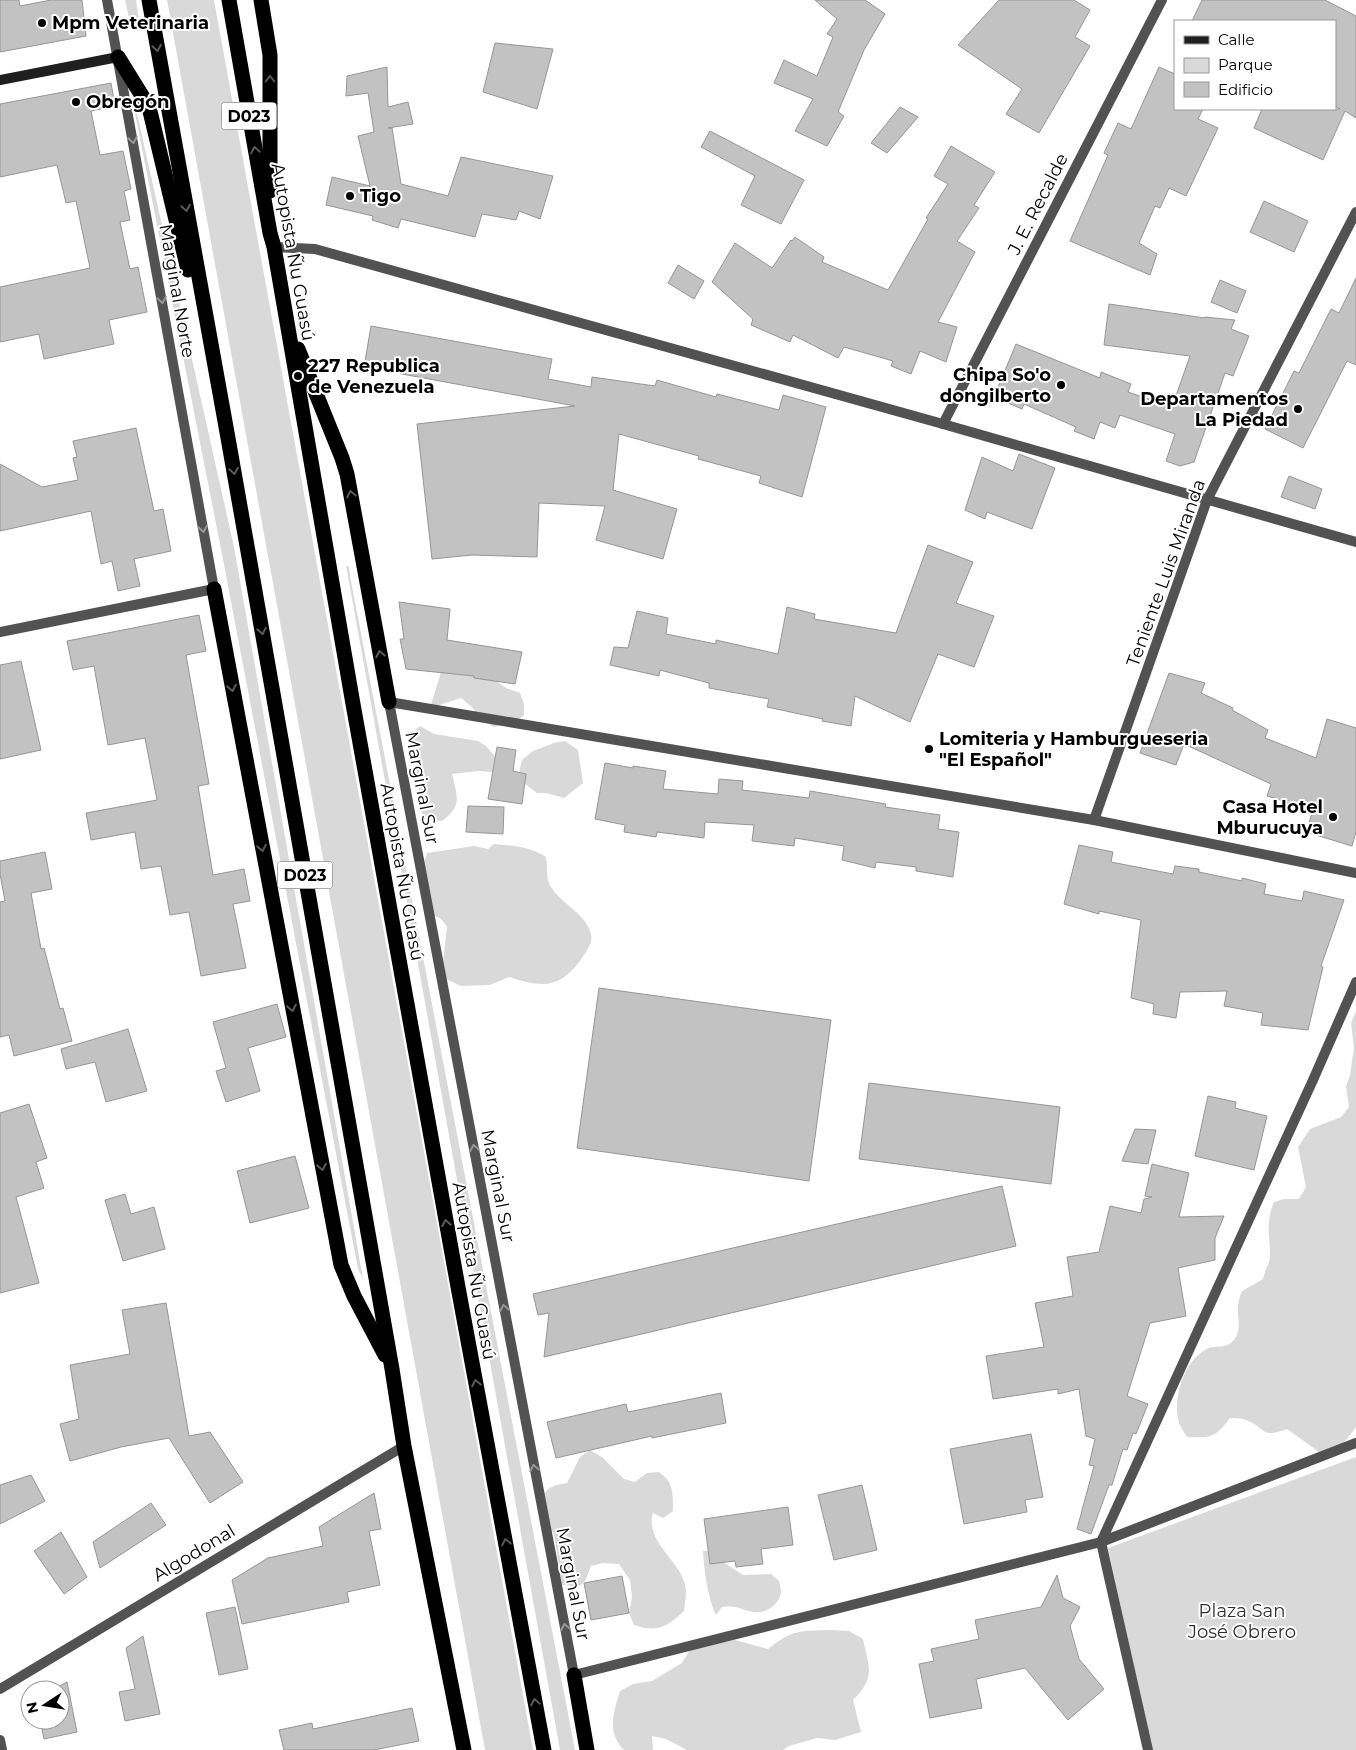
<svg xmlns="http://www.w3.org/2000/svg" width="1356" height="1750" viewBox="0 0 1356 1750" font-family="Montserrat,sans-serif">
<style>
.green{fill:#d9d9d9}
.building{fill:#c2c2c2;stroke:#969696}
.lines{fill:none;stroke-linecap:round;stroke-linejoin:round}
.street{stroke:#525252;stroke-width:10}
.secondary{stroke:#1f1f1f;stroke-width:10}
.highway{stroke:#000;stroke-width:15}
.oneway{stroke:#595959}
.oneway2{stroke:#979797}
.poi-dot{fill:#000;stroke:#fff;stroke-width:2}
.labels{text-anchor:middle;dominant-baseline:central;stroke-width:4;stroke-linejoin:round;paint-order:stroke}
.shield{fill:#fff;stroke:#4c4c4c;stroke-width:1}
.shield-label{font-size:16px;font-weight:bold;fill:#000}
.poi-label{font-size:18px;font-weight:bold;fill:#000;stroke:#fff;text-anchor:start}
.street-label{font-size:18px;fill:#000;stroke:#fff}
.park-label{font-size:18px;fill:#303030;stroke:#fff}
</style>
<rect width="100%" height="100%" fill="#fff"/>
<g class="green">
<path d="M125,0H136L140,26L139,31H134L131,27Z"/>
<path d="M167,0H214L533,1750H485Z"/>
<path d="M134,108L136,109L234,547L363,1279L358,1269L221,549Z"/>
<path d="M346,565L349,567L350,576L575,1750H560Z"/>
<path d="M441,672L491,677L506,688L520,693L524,704V715L517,721L494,727L478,716L473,708L461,698L430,708Z"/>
<path d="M420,726L434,734L478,741L486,746L498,760L493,772L478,771L452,774C457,797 463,805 442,821L425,819L420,809L419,790L412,733Z"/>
<path d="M565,741L578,750L583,783L564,798L546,793H537L521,781L519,773L522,760L533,751L554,743Z"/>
<path d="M494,844C514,846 528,846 546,857C548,867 545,878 551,887C561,904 586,913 591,934C593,942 587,951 582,958C560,989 543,988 509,977L490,985L461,986L446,979L442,972L447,926L440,918L432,915L425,908L420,891L419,878L427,853L474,846L488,849Z"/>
<path d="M1356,1011V1427L1346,1440L1331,1454L1319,1452L1287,1429C1260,1439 1267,1428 1246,1420C1241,1418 1235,1418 1230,1418C1215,1438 1211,1438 1187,1437C1184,1432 1181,1428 1179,1423C1172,1399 1184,1360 1207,1349C1214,1345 1224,1349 1232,1342C1243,1331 1237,1320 1238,1306C1238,1301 1240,1296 1242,1291L1263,1279C1264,1273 1270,1261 1270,1257C1270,1234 1265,1225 1274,1202L1284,1199H1299L1306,1187L1298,1147L1310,1129L1341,1117L1349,1107L1346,1086L1350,1075L1354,1048L1351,1023Z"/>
<path d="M590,1450L603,1458L624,1479L635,1482L647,1473L659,1472C674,1482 673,1494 673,1511L663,1518L653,1513C652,1517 651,1521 652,1525C654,1547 679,1562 685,1584C687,1593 685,1602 684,1611C667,1627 657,1633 634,1625L629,1613L632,1597L630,1580L619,1564L603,1563L591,1566C583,1586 585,1588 562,1585L554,1534L547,1524L539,1503C547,1487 550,1486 567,1483L580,1457Z"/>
<path d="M1356,1457V1750H1152L1108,1548Z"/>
<path d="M703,1551H718L723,1562L743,1575L771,1574L779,1581C780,1584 781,1590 781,1593C779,1605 765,1614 754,1612C740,1610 738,1605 722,1607L716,1615C708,1599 704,1569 703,1551Z"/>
<path d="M831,1630L849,1631L863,1639C869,1667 876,1678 853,1700L861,1732L835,1740L817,1738L789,1746L783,1750H687L666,1739L652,1736L653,1750H624C606,1732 614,1712 620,1691L633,1684L652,1681L682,1663L691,1648L735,1640L768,1649C793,1629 800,1631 831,1630Z"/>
</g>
<g class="building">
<path d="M0,0H19L20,6L51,0H82L86,36L0,52Z"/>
<path d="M815,0H865L885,14L864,50L838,112L844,116L827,146L795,131L813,99L774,83L784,60L817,76L833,37L827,34L837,19Z"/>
<path d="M999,0H1074L1090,10L1075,37L1090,46L1039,133L1006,114L1022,89L958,45Z"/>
<path d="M1202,0H1325L1356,16V118L1345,111L1323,160L1254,128L1262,109H1340L1335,106V21H1192Z"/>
<path d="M495,43L553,49L537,109L483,92Z"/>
<path d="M387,67L388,107L408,102L413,124L388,128H392L401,184L448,196L461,157L553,176L540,219L519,211L516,220L482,214L475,237L401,219L398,228L372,220L373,216L326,205L332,177L370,186L358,136L374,132L368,93L346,96L347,76Z"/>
<path d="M1159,67L1175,74V109H1203L1198,119L1218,128L1186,196L1169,188L1160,208L1155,206L1139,243L1157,254L1150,275L1070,241L1108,155L1104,153L1118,123L1131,129Z"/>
<path d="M111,83L115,106L91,111L100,155L123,151L131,189L124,191L130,220L120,222L130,269L138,267L147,312L109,320L114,344L44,359L39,334L0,342V287L90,268L76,201L66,203L57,165L0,177V104Z"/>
<path d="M900,107L918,117L887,153L871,143Z"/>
<path d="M710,131L804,180L781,224L741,205L755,176L701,147Z"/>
<path d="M951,146L995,172L974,205L979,208L957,241L975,252L938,322L957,327L946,362L920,351L911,374L891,366L893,361L844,347L838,358L793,335L790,342L751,325L753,319L712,282L735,243L772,268L791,240L792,241L795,237L824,257L822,262L888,290L928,219L926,218L948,184L934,176Z"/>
<path d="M1264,201L1308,221L1294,252L1250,232Z"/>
<path d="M678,265L704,281L694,299L668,283Z"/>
<path d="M1356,278V365L1347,361L1303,448L1265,429L1294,371L1299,373L1331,309L1339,313Z"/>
<path d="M1220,280L1246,291L1237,313L1211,302Z"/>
<path d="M1109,304L1205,318V317L1235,320L1231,329L1249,336L1233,376L1225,373L1194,462L1180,466L1166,461L1175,434L1120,415L1115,428L1100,422L1094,439L1074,431L1076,427L1024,404L1022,409L994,397L1016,344L1100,378L1101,372L1131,384L1128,392L1172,407L1190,356L1104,345Z"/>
<path d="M371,326L552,359L548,379L591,387L592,377L655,386L657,380L716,397L717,394L779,410L783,395L826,407L802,497L759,483L761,476L698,459L699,456L619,434L613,490L677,509L663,559L596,540L605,506L539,503L537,557L472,555L432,559L417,424L575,406L364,367Z"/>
<path d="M136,428L154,511L163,509L171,551L134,559L140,586L118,591L112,561L101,564L91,511L0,531V464L42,487L78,480L73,458L77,457L73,441Z"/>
<path d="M1019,454L1055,468L1032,529L987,512L985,519L965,510L982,457L1013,471Z"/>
<path d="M1289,476L1322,489L1315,509L1281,497Z"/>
<path d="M928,545L973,562L956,603L994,616L974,667L938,654L910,722L855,696L851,726L822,721L823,719L767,707L769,699L709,688V683L660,670L659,676L610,665L614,647L628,648L637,611L668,618L666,634L716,644V640L778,654L787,607L815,614L814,619L896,633Z"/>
<path d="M399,602L450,609L447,640L522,652L515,684L474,678V676L406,669L400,639H404Z"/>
<path d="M199,615L206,651L186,655L209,784L198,786L213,875L244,869L250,901L233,904L246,968L201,976L189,912L170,915L161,866L141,869L135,832L91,840L86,813L157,800L145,738L108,745L94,666L73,670L67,641Z"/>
<path d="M21,661L41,750L0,759V665Z"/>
<path d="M1169,673L1205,683L1201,693L1233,708L1232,710L1268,730L1265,738L1316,758L1327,719L1356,728V832L1352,846L1306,832L1313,810L1267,796L1271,784L1184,744L1176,765L1140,753Z"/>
<path d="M497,747L516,750L513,771L526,774L522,804L488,799Z"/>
<path d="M605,763L633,768V766L666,771L663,789L718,794L719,779L743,781L742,790L809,798L810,791L886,804L885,807L940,815L938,829L959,832L953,877L916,871V867L876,862L875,868L842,860L844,846L795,838L794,846L752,841L754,825L705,822L704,838L657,832L656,837L624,832L625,825L595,819Z"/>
<path d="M468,806L504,807L503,834L466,832Z"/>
<path d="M1079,845L1113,852L1111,862L1173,874L1175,866L1199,869V872L1242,881V878L1266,884L1264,894L1302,901L1304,891L1344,900L1321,966L1323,967L1308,1030L1261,1025L1263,1013L1224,1006L1227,991L1180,992L1176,1018L1153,1014L1154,1004L1131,998L1141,920L1099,911V914L1064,904Z"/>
<path d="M45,852L52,889L31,893L41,949L44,948L60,1009L63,1008L72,1041L14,1056L9,1035L0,1037V902L5,901L0,874V861Z"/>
<path d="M599,988L831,1020L809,1181L577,1148Z"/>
<path d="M277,1004L286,1037L248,1048L260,1091L226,1102L216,1071L226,1068L213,1022Z"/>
<path d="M128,1029L147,1091L106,1102L95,1062L66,1069L61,1049Z"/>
<path d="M869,1083L1060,1107L1051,1184L859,1159Z"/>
<path d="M1208,1096L1236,1102L1235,1108L1267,1116L1254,1170L1195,1156Z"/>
<path d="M29,1104L47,1158L36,1162L44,1188L16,1197L39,1283L0,1293V1113Z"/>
<path d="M1135,1129L1156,1130L1148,1164L1122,1161Z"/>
<path d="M295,1156L309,1208L250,1223L237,1171Z"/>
<path d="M1152,1164L1189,1173L1179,1217L1224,1216L1215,1238V1260L1178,1268L1186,1316L1150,1323L1127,1396L1148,1404L1136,1434L1133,1433L1127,1450L1123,1449L1112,1485H1109L1091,1534L1077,1529L1094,1466L1089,1465L1095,1439L1086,1436L1079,1389L1058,1394V1389L993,1399L986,1356L1044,1347L1035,1303L1073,1296L1067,1257L1099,1252L1110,1206L1141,1213L1144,1199L1152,1197L1145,1196Z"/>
<path d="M1002,1186L1016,1246L544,1357L549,1313L538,1315L533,1294Z"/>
<path d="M125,1194L131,1214L154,1207L165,1249L123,1261L105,1200Z"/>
<path d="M166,1303L189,1436L210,1432L243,1482L210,1503L169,1438L121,1447L70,1461L60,1424L79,1419L70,1365L130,1354L122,1310Z"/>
<path d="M721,1393L726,1423L652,1438V1436L556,1458L547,1422L626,1404L628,1412Z"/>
<path d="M1031,1434L1043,1497L1025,1500L1027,1512L964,1524L950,1449Z"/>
<path d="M31,1475L45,1501L0,1524V1485Z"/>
<path d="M862,1485L877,1550L834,1560L818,1495Z"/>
<path d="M374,1493L381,1529L369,1531L380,1585L347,1592L349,1602L242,1624L232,1580L268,1558L323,1546L319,1527Z"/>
<path d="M151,1503L166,1525L100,1568L93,1542Z"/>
<path d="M788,1507L793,1545L761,1549L763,1564L736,1567L735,1561L710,1564L704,1519Z"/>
<path d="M61,1532L87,1577L64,1594L34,1551Z"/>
<path d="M1057,1575L1063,1598L1080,1607L1070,1626L1079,1659L1104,1689L1068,1720L1025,1668L976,1679L982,1708L930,1718L919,1664L934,1661L931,1649L979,1639L975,1620L1041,1607Z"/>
<path d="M622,1576L629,1613L591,1620L584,1583Z"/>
<path d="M235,1607L248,1669L219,1675L206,1613Z"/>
<path d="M143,1636L160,1714L125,1721L119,1692L135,1689L126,1648Z"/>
<path d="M67,1682L77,1732L44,1739L40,1720H60V1690H52Z"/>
<path d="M412,1708L419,1741L374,1750H284L279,1730L312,1723L313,1729Z"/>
</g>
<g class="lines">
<g class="street">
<path d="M274,247L315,249L943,424L1356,542"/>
<path d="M943,424L1162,0"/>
<path d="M0,632L214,589L107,0"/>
<path d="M1094,820L1207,500L1356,212"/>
<path d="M1356,873L1094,820L389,702L574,1675L1101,1542L1356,1443"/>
<path d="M0,1689L404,1446"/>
<path d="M0,1740L2,1750"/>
<path d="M1148,1750L1101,1542L1313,1080L1356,982"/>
</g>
<path class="secondary" d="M0,80L118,57"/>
<g class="highway">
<path d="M149,0L228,438L392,1369L404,1446L464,1750"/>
<path d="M229,0L270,233L274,247L353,704L458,1287L544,1750"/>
<path d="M261,0L270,55V191"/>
<path d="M118,57L149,107L188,270"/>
<path d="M298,349L342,458L347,474L389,702"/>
<path d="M214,589L341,1265L354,1296L385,1355"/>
<path d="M574,1675L587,1750"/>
</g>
</g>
<defs><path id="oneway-chevron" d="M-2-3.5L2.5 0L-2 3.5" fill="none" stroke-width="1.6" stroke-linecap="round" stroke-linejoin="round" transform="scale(1.25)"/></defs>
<g class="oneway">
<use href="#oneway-chevron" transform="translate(157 48) rotate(80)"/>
<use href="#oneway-chevron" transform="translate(270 79) rotate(-90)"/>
<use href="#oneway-chevron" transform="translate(255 150) rotate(-100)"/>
<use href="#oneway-chevron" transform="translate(186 208) rotate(80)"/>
<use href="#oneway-chevron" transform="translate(234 471) rotate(80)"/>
<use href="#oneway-chevron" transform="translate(351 494) rotate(-101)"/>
<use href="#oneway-chevron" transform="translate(262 631) rotate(80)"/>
<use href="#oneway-chevron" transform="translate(380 654) rotate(-101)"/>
<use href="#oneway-chevron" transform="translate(232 688) rotate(79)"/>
<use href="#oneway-chevron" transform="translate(262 848) rotate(79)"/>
<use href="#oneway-chevron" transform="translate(292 1008) rotate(79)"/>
<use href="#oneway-chevron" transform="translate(322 1167) rotate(79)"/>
<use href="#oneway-chevron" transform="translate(446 1223) rotate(-100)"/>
<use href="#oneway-chevron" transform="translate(476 1383) rotate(-101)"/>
<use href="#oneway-chevron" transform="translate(506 1542) rotate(-101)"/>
<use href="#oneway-chevron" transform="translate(535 1702) rotate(-100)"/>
</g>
<g class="oneway2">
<use href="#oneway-chevron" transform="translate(133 140) rotate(80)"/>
<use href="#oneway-chevron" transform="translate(162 300) rotate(80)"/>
<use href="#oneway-chevron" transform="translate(203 529) rotate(80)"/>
<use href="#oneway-chevron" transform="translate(474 1148) rotate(-101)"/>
<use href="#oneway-chevron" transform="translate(504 1308) rotate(-101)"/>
<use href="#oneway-chevron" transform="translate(534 1468) rotate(-101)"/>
<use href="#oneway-chevron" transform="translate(565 1627) rotate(-101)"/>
</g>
<g class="poi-dot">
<circle cx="42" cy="23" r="5"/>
<circle cx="76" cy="102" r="5"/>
<circle cx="350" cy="196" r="5"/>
<circle cx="298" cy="376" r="5"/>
<circle cx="1061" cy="385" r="5"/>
<circle cx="1298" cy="409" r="5"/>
<circle cx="929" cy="749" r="5"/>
<circle cx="1333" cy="817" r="5"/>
</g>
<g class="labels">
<g class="shield">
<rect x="221.5" y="102.5" width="55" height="27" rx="4"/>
<rect x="277.5" y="861.5" width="55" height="27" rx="4"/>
</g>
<g class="shield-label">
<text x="249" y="116">D023</text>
<text x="305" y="875">D023</text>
</g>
<g class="poi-label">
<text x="52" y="23">Mpm Veterinaria</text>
<text x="86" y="102">Obregón</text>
<text x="360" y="196">Tigo</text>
<text x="308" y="366">227 Republica<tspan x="308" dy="21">de Venezuela</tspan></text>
<text x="1051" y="375" text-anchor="end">Chipa So'o<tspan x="1051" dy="21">dongilberto</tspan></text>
<text x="1288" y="399" text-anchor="end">Departamentos<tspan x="1288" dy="21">La Piedad</tspan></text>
<text x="939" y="739">Lomiteria y Hamburgueseria<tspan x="939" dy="21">"El Español"</tspan></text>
<text x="1323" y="807" text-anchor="end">Casa Hotel<tspan x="1323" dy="21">Mburucuya</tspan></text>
</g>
<g class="street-label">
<text transform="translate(1038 204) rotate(-63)">J. E. Recalde</text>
<text transform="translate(293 252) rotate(80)">Autopista Ñu Guasú</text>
<text transform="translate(177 291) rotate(80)">Marginal Norte</text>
<text transform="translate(1166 573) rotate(-70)">Teniente Luis Miranda</text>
<text transform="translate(422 788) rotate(79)">Marginal Sur</text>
<text transform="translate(402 872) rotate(80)">Autopista Ñu Guasú</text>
<text transform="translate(498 1186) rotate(79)">Marginal Sur</text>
<text transform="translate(474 1271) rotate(80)">Autopista Ñu Guasú</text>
<text transform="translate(194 1553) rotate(-31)">Algodonal</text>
<text transform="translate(573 1584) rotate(79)">Marginal Sur</text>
</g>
<g class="park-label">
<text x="1242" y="1611">Plaza San<tspan x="1242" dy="21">José Obrero</tspan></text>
</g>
</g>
<rect x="1174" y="20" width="162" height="90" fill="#ffffff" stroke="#999999"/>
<rect x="1184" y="36" width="25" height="8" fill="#1f1f1f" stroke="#999999"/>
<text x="1218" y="45" font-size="15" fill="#000000">Calle</text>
<rect x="1184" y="58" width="25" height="15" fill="#d9d9d9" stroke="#999999"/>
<text x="1218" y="70" font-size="15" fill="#000000">Parque</text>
<rect x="1184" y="82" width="25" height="15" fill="#c2c2c2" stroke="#999999"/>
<text x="1218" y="95" font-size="15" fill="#000000">Edificio</text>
<g transform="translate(45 1705) rotate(258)"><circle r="24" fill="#ffffff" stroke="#999999"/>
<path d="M0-4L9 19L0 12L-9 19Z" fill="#000000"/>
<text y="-8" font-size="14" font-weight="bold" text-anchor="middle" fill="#000000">N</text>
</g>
</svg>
